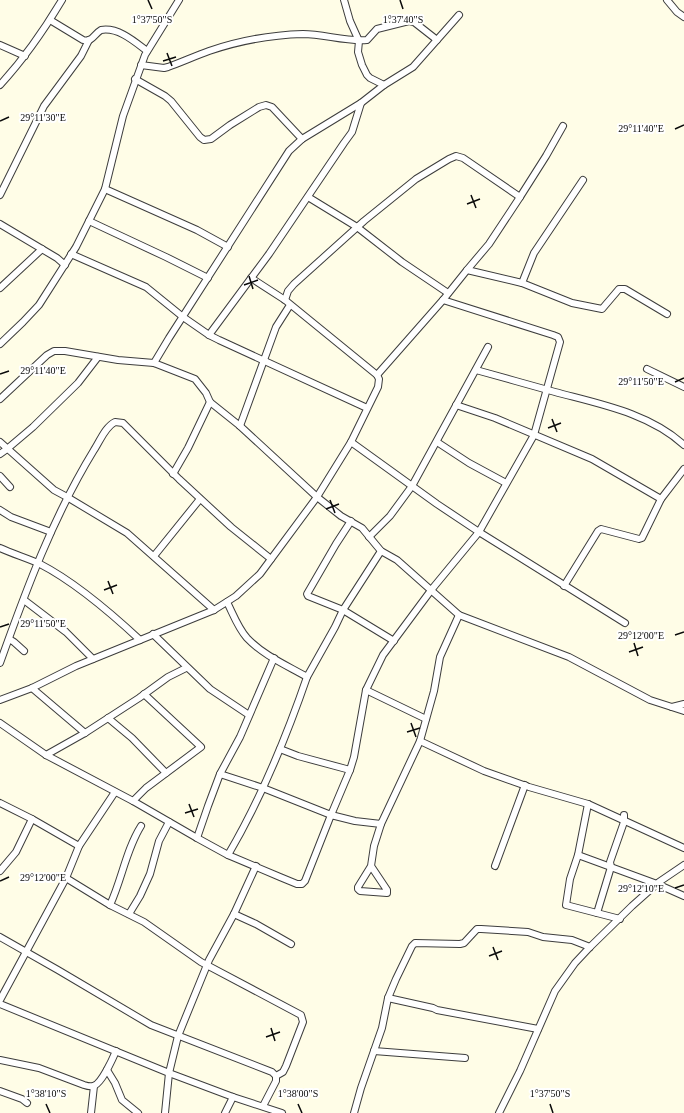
<svg xmlns="http://www.w3.org/2000/svg" width="684" height="1113" viewBox="0 0 684 1113" font-family="'Times New Roman',serif">
<style>
.lines{fill:none;stroke-linecap:round;stroke-linejoin:round}
.street-casing{stroke:#3d3d3d;stroke-width:8}
.street{stroke:#fff;stroke-width:6}
.ticks{fill:none;stroke:#0a0a0a;stroke-width:1.5}
.ticks-label{font-size:10px;text-anchor:middle;fill:#0a0a0a;stroke:#fff;stroke-width:4;stroke-linejoin:round;paint-order:stroke}
</style>
<rect width="100%" height="100%" fill="#fffde7"/>
<g class="lines">
<g class="street-casing">
<g id="street">
<path d="M344,0L350,21L359,41L358,52L362,65L367,75L370,78L384,85"/>
<path d="M667,0L677,12L684,17"/>
<path d="M50,20L83,40C92,43 94,34 101,30C118,27 134,41 147,51"/>
<path d="M0,45L25,56"/>
<path d="M141,65L164,68L168,67C182,62 195,56 209,51C238,41 271,35 303,34C324,34 346,42 367,40L377,29L409,21L414,22L437,40"/>
<path d="M135,79L165,96L171,101L200,137L204,140L211,139L230,125L259,107L266,105L272,107L302,139"/>
<path d="M0,85C24,59 44,30 62,0"/>
<path d="M105,189L197,230L228,247"/>
<path d="M0,195L44,106L81,56L89,40"/>
<path d="M308,197L357,227L402,262L448,293"/>
<path d="M89,221L166,257L208,278"/>
<path d="M0,224L57,258L65,265"/>
<path d="M71,254L146,287L183,317L209,335L219,340L367,408"/>
<path d="M467,270L489,244L520,197"/>
<path d="M522,283L572,303L602,309L619,289H625L667,314"/>
<path d="M0,288L42,249"/>
<path d="M285,300L288,291L294,284L364,221L416,179L449,159L456,156L463,158L520,197L546,156L563,126"/>
<path d="M209,335L269,254L344,143L352,132L361,103L384,85L413,67L459,15"/>
<path d="M0,344L23,322L39,305L76,247L105,189L123,116L145,55L179,0"/>
<path d="M154,363L169,338L289,151L302,139L361,103"/>
<path d="M647,369L684,387"/>
<path d="M476,370C502,377 529,385 555,392C600,404 649,413 684,445"/>
<path d="M377,375L443,300L467,270L522,283L534,253L583,180"/>
<path d="M0,399L47,355L54,351H65L118,360L154,363L195,379L206,393L210,402L240,426L317,497L341,516L362,528L381,551L397,560L459,615L569,657L650,700L684,711"/>
<path d="M456,405L495,418L592,459L661,499"/>
<path d="M240,426L276,327L290,305"/>
<path d="M0,442L54,490L67,497L127,533L214,610"/>
<path d="M351,442L437,504L479,532L625,623"/>
<path d="M437,442L469,463L506,483"/>
<path d="M0,454L7,449L33,427L78,383L98,357"/>
<path d="M173,474L188,448L210,402"/>
<path d="M0,476L10,487"/>
<path d="M0,510L11,517L51,532"/>
<path d="M351,521L336,544L307,594L308,596L343,610L394,641"/>
<path d="M369,537L390,516L412,486L488,347"/>
<path d="M0,548C13,554 27,558 40,564C75,582 111,613 140,640"/>
<path d="M154,556L200,499"/>
<path d="M564,586L598,531L601,529L639,539L642,538L661,499L684,469"/>
<path d="M24,600L66,632L93,659"/>
<path d="M227,602C233,614 238,628 247,638C263,655 286,665 307,677L335,627L343,610L381,551"/>
<path d="M153,634L210,689L249,715"/>
<path d="M9,639L14,642L24,651"/>
<path d="M0,663C26,590 53,517 94,450C100,441 105,427 115,422L123,423L179,479L231,527L271,559"/>
<path d="M32,688L85,733"/>
<path d="M366,690L426,719"/>
<path d="M0,700L32,688L76,666L214,610L236,596L260,574L317,497L351,442L378,387L379,379L377,375L285,300L251,278"/>
<path d="M672,707L684,704"/>
<path d="M108,718L132,738L166,773"/>
<path d="M0,723L46,755L133,801L197,838L228,855L280,877L297,884H302L305,881L331,815L355,821L381,824L420,741L434,691L440,657L459,615"/>
<path d="M420,741L484,771L529,787L588,804L684,848"/>
<path d="M280,749L298,756L350,770"/>
<path d="M46,755L85,733L139,698L168,677L186,668"/>
<path d="M220,774L263,788L331,815L350,770L354,757L366,690L383,655L432,589L479,532L534,435L560,342L558,337L553,335L443,300"/>
<path d="M133,801L146,788L201,747L144,694"/>
<path d="M0,803L32,819L79,846"/>
<path d="M588,804L578,855L570,879L566,905L620,919"/>
<path d="M197,838L208,806L220,774L240,737L274,658"/>
<path d="M228,855C261,799 286,738 307,677"/>
<path d="M578,855L657,884L684,896"/>
<path d="M371,866L387,890V893L360,891L358,889V887L371,866L374,846L381,824"/>
<path d="M495,866L525,785"/>
<path d="M0,871L16,852L32,819"/>
<path d="M66,878L110,905L144,922L201,962L301,1015L303,1022L286,1066L283,1072L276,1076"/>
<path d="M110,905C122,879 126,850 141,826"/>
<path d="M597,913L611,867L610,862L624,822V815"/>
<path d="M129,914L140,896L150,874L159,841L169,822"/>
<path d="M234,914L256,924L291,944"/>
<path d="M0,937L58,970L151,1025L272,1072L276,1076V1081L263,1106"/>
<path d="M388,998L433,1008L437,1010L538,1029"/>
<path d="M0,1000L66,878L79,846L115,792"/>
<path d="M0,1004L169,1073L233,1097L282,1113"/>
<path d="M374,1051L465,1058"/>
<path d="M0,1060L39,1068L84,1085C87,1086 90,1087 93,1086C101,1085 113,1058 116,1051"/>
<path d="M107,1070L115,1083L122,1100L138,1113"/>
<path d="M0,1091L22,1099L27,1103"/>
<path d="M91,1113L94,1086"/>
<path d="M165,1113L169,1073L178,1036L209,960L234,914L256,866"/>
<path d="M225,1113L233,1097"/>
<path d="M354,1113L361,1088L382,1028L388,998L396,979L412,946L415,943L460,944L464,943L477,929H481L528,932L543,937L572,940L590,947"/>
<path d="M499,1113L520,1071L555,991L575,963L590,947L632,906L659,882L684,865"/>
</g>
</g>
<use href="#street" class="street"/>
</g>
<path class="ticks" d="M148,0L152,9M400,0L403,9M167,53L172,66M163,61L176,57M0,121L9,117M675,129L684,125M471,195L476,208M467,204L480,199M249,276L253,289M244,285L258,280M0,374L9,371M675,382L684,378M552,419L557,432M548,428L561,423M330,500L335,513M326,509L339,504M108,581L113,594M104,590L117,585M0,627L9,624M675,635L684,632M634,643L638,656M629,652L643,647M411,723L416,737M407,732L420,728M189,804L194,817M185,813L198,809M0,881L9,877M675,888L684,885M493,947L498,960M489,956L502,951M271,1028L275,1041M266,1037L280,1032M46,1104L50,1113M298,1104L302,1113M550,1104L553,1113"/>
<g class="ticks-label">
<text x="152" y="23">1°37'50"S</text>
<text x="403" y="23">1°37'40"S</text>
<text x="43" y="121">29°11'30"E</text>
<text x="641" y="132">29°11'40"E</text>
<text x="43" y="374">29°11'40"E</text>
<text x="641" y="385">29°11'50"E</text>
<text x="43" y="627">29°11'50"E</text>
<text x="641" y="639">29°12'00"E</text>
<text x="43" y="881">29°12'00"E</text>
<text x="641" y="892">29°12'10"E</text>
<text x="46" y="1097">1°38'10"S</text>
<text x="298" y="1097">1°38'00"S</text>
<text x="550" y="1097">1°37'50"S</text>
</g>
</svg>
